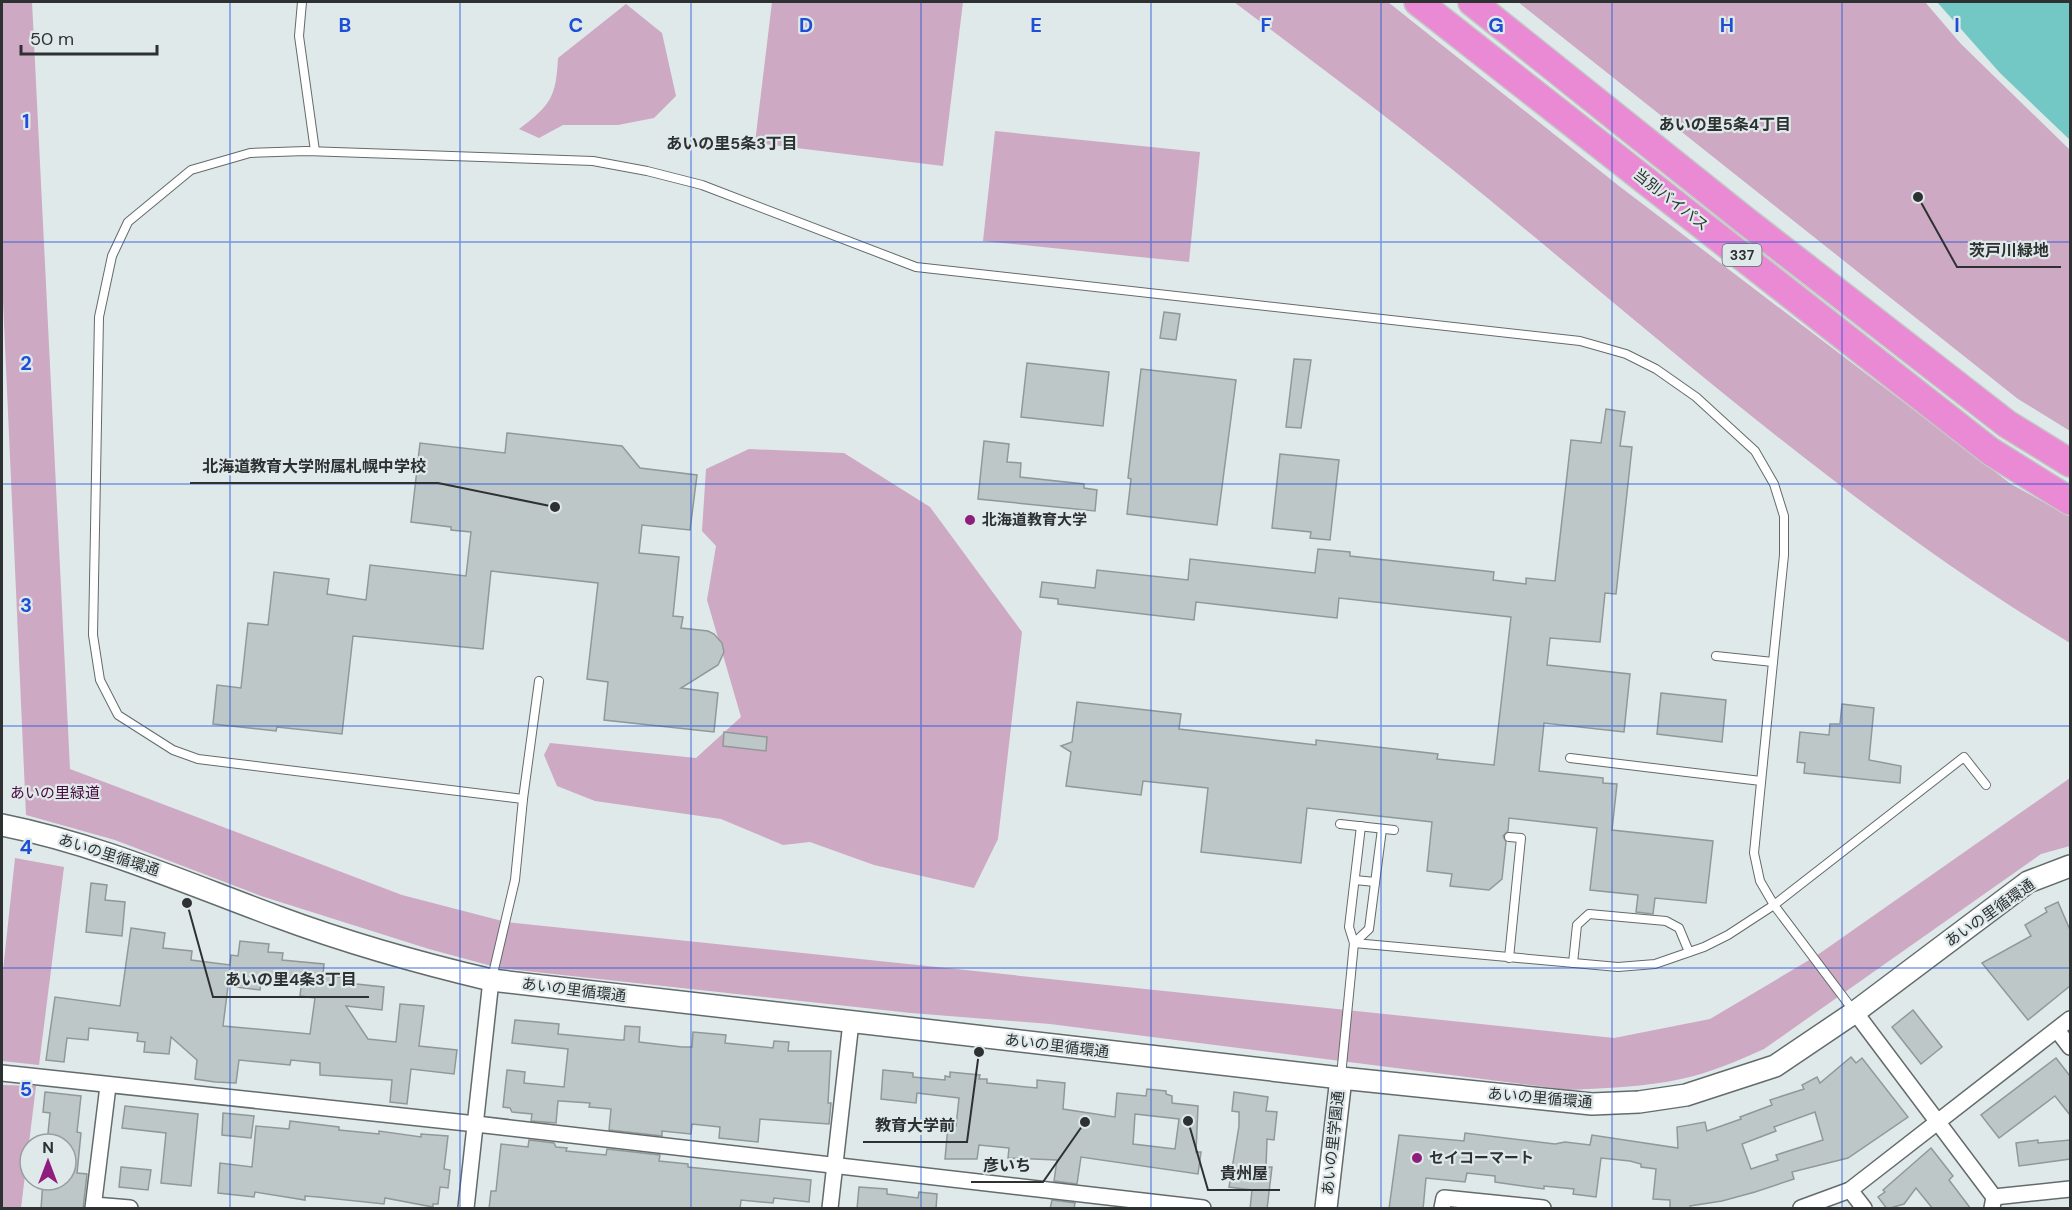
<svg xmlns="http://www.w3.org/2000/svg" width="2072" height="1210" viewBox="0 0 2072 1210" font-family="'DM Sans','Noto Sans JP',sans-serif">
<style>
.green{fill:#cda9c3}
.water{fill:#73c7c4}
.building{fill:#bec7c7;stroke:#909998;stroke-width:1.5;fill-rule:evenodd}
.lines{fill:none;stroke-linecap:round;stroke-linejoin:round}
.lane-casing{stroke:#636c6b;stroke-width:10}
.street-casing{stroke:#636c6b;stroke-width:18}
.secondary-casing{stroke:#636c6b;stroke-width:24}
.highway-casing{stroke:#c4c5c5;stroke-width:30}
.lane{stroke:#fff;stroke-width:8}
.street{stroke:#fff;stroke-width:15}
.secondary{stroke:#fff;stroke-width:21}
.highway{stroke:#ea89d4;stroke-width:27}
.grid{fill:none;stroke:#1d4ed8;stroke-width:1.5;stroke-opacity:0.55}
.poi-dot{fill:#8f1d7d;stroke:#dfe9e9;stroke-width:2}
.labels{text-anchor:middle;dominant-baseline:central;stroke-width:4.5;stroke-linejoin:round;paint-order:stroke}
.shield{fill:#dfe9e9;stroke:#636868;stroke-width:1.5}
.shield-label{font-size:14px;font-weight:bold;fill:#2e3131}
.street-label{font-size:15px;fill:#2e3131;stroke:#dfe9e9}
.poi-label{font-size:15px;font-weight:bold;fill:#2e3131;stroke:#dfe9e9;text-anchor:start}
.park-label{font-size:15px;fill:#49093f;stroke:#dfe9e9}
.neighbourhood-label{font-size:16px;font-weight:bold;fill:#2e3131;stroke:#dfe9e9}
.grid-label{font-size:20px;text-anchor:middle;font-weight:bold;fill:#1d4ed8;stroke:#dfe9e9;stroke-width:4.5;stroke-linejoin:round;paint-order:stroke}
.leader{fill:none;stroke:#2e3131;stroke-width:2}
.callout-dot{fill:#2e3131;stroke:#dfe9e9;stroke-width:2}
.callout-label{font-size:16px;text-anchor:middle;font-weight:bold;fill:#2e3131;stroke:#dfe9e9;stroke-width:4.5;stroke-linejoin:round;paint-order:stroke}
</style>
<rect width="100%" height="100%" fill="#dfe9e9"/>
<g class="green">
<path d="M2,2H32L70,769L402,895L506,922L1614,1038L1710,1019L1816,956L2070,778V846L2041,854L1764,1049C1737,1061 1710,1073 1681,1079C1645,1087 1607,1088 1570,1090L1050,1024L911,1013L499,968L429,949L261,896L115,840L26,815L2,278Z"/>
<path d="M772,2H963L943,166L755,143Z"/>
<path d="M1234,2H1388L1619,186L2011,484L2070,517V643C1847,509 1654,333 1453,170C1381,112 1307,57 1234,2Z"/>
<path d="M1518,2H1925L1961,44L2070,150V431L2018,399Z"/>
<path d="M626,4L662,33L676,96L654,118L618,125H563L539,138L519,129C551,105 556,97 558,58Z"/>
<path d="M995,131L1200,152L1189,262L983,241Z"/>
<path d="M749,449L844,453L930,507L1022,632L998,839L974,888L874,865L810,842L783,845L721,819L595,801L557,786L544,755L550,743L696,758L741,717L707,600L716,546L702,531L706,469Z"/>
<path d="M15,858L64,867L39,1065L2,1061V980Z"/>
<path d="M2,1085L36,1086L21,1208H2Z"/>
</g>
<path class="water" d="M1937,2H2070V140L2000,73Z"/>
<g class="building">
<path d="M1164,312L1180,314L1176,340L1160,338Z"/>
<path d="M1294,359L1311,360L1301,428L1286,427Z"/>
<path d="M1027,363L1109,372L1103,426L1021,417Z"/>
<path d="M1141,369L1236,380L1217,525L1127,514L1131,479L1128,478Z"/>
<path d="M1606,409L1625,412L1620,446L1632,447L1616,594L1605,593L1600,642L1550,638L1547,665L1630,674L1624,732L1544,723L1539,771L1603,778V783L1617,784L1612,830L1713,841L1706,903L1655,898L1653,914L1636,912L1638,895L1590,890L1597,828L1509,818L1508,831L1503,836L1506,842L1502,879L1489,890L1450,886L1452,874L1427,871L1432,822L1307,808L1301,863L1201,852L1208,788L1143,781L1141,795L1066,786L1071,752L1061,746L1072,742L1077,702L1181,714L1179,729L1316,745V740L1438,754L1437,759L1494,765L1511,617L1339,598L1337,618L1196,602L1194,620L1058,604V599L1040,597L1042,582L1095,588L1097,570L1188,580L1190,559L1315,573L1318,549L1350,552V556L1494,572L1493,580L1526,584V578L1555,581L1571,440L1601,443Z"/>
<path d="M507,433L622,446L640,468L697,475L690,530L642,525L639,553L679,557L673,616L683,617L681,628L708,631L714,634L722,643L724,652L718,665L681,688L718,693L714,732L604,720L608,682L587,679L598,583L491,571L483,649L353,636L342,734L277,727L276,731L213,724L217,685L241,688L248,623L268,625L274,572L329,579L327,594L366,600L370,565L466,576L471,532L451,530V527L411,522L420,443L505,453Z"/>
<path d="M984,441L1009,444L1007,462L1021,463L1020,477L1084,484V488L1097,490L1095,511L978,499Z"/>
<path d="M1280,454L1339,460L1330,540L1310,538L1311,532L1272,528Z"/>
<path d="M1661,693L1726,700L1722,742L1657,734Z"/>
<path d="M1842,704L1874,708L1869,760L1901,766L1900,783L1804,773L1805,763L1797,762L1800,732L1829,735L1830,724H1840Z"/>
<path d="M724,732L767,737L766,751L723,746Z"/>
<path d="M91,883L107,885L105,900L125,902L122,936L86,932Z"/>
<path d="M2058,902L2070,930V986L2028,1020L1982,963L2031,936L2025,925L2047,912L2045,908Z"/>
<path d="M131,928L165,933L163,948L192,951L191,960L230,965L231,955L238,956L240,941L269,944L268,952L283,953L282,960L324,964L323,975L348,978L347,983L384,987L382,1010L346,1006L368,1039L396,1042L400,1004L424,1006L419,1046L457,1050L454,1074L411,1069L407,1104L390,1102L392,1080L320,1075V1063L291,1060L290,1065L239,1060L236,1083L215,1082L195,1079L197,1060L171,1037L169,1054L144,1052L145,1042L137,1041L138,1033L89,1028L88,1040L67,1038L64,1062L46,1060L55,997L120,1006ZM262,975L302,979L300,996L315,998L310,1034L223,1026L228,986L260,990Z"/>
<path d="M1913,1010L1942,1047L1921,1064L1892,1027Z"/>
<path d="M515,1020L559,1024L558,1034L620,1040H624L625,1026L640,1027L639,1042L682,1047H692L693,1032L726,1035L725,1043L773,1048L774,1041L789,1042L788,1051H831L828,1103H831L829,1124L760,1119L758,1142L719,1138L720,1127L692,1124L691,1134L662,1131V1136L609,1130L611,1109L589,1107L590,1103L560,1101H558L556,1123L531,1121L532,1114L512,1112L510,1108L503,1107L507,1070L525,1072L524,1083L564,1087L568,1049L512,1043Z"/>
<path d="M1851,1057L1856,1063L1862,1058L1908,1117L1848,1158L1792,1172L1794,1179L1755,1192L1722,1201L1690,1206V1209H1670V1200L1653,1199L1656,1169L1641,1167V1164L1630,1161L1601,1158L1596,1197L1573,1194L1574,1189L1544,1186V1189L1495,1182V1176L1467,1173L1465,1182L1426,1178L1423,1209H1389L1399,1135L1464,1141L1465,1133L1555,1144L1565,1142L1590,1145L1592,1135L1678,1148L1677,1127L1705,1122L1707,1131L1741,1119L1740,1117L1772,1105L1770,1100L1804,1089L1802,1085L1817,1077L1820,1083ZM1815,1112L1823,1140L1776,1155L1778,1160L1751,1169L1742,1144L1776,1131L1774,1127Z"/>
<path d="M2056,1058L2070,1076V1115L2055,1096L1999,1138L1981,1115Z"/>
<path d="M883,1070L913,1073V1077L945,1080V1076L950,1077V1072L980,1075L979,1079H987V1083L1037,1088V1080L1065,1083L1063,1109L1115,1117L1117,1093L1146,1096L1147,1089L1166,1091V1094L1172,1096V1103L1198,1106L1196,1152H1201L1198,1174L1081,1157L1077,1184L1054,1181L1057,1160L1008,1158L1009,1148L979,1145L977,1159H945L948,1126H956L959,1098L917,1093L916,1103L881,1099ZM1135,1114L1179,1119L1175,1149L1133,1144Z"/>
<path d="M45,1092L81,1096L77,1132L81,1133L77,1173L87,1174L83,1209H41L43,1180H66V1144H47L50,1113L43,1112Z"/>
<path d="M1234,1092L1268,1097L1266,1111L1277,1112L1274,1140L1267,1139L1266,1167H1272L1267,1209H1250L1252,1190L1229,1187L1239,1126V1112L1232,1111Z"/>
<path d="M125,1106L198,1114L191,1186L161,1183L166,1133L122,1128Z"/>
<path d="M223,1113L254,1116L251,1138L222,1135Z"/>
<path d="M290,1121L339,1127V1130L379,1134V1131L421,1137V1134L448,1136L444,1169L450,1170L448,1188L440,1187L438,1204H433V1207L385,1198L384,1204L318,1197L305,1196V1200L255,1192L254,1197L218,1193L220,1163L252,1167L256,1126L289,1129Z"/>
<path d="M529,1140L554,1143L556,1147L567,1148L566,1151L606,1155L607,1149L660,1155L659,1161L688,1164V1167L811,1180L809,1202L774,1198L773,1203L741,1200L740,1209H489L491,1191H496L501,1144L528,1147Z"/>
<path d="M2038,1140V1143L2070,1140V1159L2019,1166L2016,1143Z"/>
<path d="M1931,1148L1953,1176L1949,1180L1971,1209H1933L1916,1188L1904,1204L1887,1209L1878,1197L1885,1192L1883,1190Z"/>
<path d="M121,1167L151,1170L148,1190L119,1187Z"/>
<path d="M859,1187L887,1189V1194L918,1198L919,1192L937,1194L936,1209H857Z"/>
<path d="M1052,1200L1075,1203L1074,1209H1050Z"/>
</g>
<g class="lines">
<g class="lane-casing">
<g id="lane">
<path d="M302,2L299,36L315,151"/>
<path d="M1716,656L1773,662L1754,853L1760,881L1774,905L1853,1010"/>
<path d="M1570,758L1761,781"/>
<path d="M523,799L198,759L173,750L118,715L100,680L93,635L99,317L112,256L128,222L191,170L250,153L306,151L593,161L647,171L702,185L916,267L1580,341L1626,354L1656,369L1696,397L1755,451L1774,484L1784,516V555L1773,662"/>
<path d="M1340,824L1394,830"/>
<path d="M1509,837L1521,838L1509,958"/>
<path d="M1355,880L1375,882"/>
<path d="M1354,943L1618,967L1655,964L1704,947L1728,935L1774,905L1964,757L1986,785"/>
<path d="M1354,943L1369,929L1382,829"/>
<path d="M1573,963L1577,925L1589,914L1666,921L1679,928L1689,952"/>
<path d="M492,978L515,880L523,799L539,681"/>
<path d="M1341,1076L1354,943L1349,927L1361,826"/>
</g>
</g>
<g class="street-casing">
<g id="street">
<path d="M1855,1012L1994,1197L1992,1208"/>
<path d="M2057,1030L2070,1047"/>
<path d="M2,1073L476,1124L1203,1208"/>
<path d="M1850,1190L1864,1208"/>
<path d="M1994,1197L2070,1189"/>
<path d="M94,1205L130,1208"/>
<path d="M93,1208L108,1086"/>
<path d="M466,1208L491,980"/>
<path d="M830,1208L851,1022"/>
<path d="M1442,1208L1444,1198L1543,1208"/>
<path d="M1801,1208L1850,1190L2070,1019"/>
</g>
</g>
<g class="secondary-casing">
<g id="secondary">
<path d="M2,825C97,844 186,883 278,917C348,943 419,963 491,980L1341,1078L1592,1104L1639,1102L1686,1095L1775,1066L1855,1012L2028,882L2070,866"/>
<path d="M1326,1208L1341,1078"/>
</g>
</g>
<g class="highway-casing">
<g id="highway">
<path d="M1418,2L1990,451L2070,501"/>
<path d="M1472,2L1742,218L2007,424L2070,463"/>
</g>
</g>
<use href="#lane" class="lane"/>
<use href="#street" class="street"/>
<use href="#secondary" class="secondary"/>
<use href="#highway" class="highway"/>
</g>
<path class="grid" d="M230,2V1208M460,2V1208M691,2V1208M921,2V1208M1151,2V1208M1381,2V1208M1612,2V1208M1842,2V1208M2,242H2070M2,484H2070M2,726H2070M2,968H2070"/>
<g class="poi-dot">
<circle cx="970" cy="520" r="6"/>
<circle cx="1417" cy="1158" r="6"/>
</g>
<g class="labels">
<rect class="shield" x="1722.5" y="244" width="39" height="22" rx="4.5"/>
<g class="shield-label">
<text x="1742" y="255">337</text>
</g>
<g class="street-label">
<text transform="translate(1671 200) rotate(38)">当別バイパス</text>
<text transform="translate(109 855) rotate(18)">あいの里循環通</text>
<text transform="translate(1990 913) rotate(-35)">あいの里循環通</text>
<text transform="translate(574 990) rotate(7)">あいの里循環通</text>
<text transform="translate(1057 1046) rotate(7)">あいの里循環通</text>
<text transform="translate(1540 1098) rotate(5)">あいの里循環通</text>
<text transform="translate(1333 1143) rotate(-84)">あいの里学園通</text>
</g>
<g class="poi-label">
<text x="982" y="520">北海道教育大学</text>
<text x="1429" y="1158">セイコーマート</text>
</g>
<g class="park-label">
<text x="55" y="793">あいの里緑道</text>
</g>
<g class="neighbourhood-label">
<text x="1725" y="124">あいの里5条4丁目</text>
<text x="732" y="143">あいの里5条3丁目</text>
</g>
</g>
<g class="grid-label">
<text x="345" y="32">B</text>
<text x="576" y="32">C</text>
<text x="806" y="32">D</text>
<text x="1036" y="32">E</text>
<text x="1266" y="32">F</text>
<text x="1496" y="32">G</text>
<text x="1727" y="32">H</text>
<text x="1957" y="32">I</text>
<text x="26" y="128">1</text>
<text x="26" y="370">2</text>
<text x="26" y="612">3</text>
<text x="26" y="854">4</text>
<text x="26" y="1096">5</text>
</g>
<path class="leader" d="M1918 197L1957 267H2061M555 507L438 483H190M187 903L213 997H369M979 1052L967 1142H863M1085 1122L1043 1182H971M1188 1121L1208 1190H1280"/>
<g class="callout-dot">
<circle cx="1918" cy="197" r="6"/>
<circle cx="555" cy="507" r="6"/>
<circle cx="187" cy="903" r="6"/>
<circle cx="979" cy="1052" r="6"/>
<circle cx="1085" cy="1122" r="6"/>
<circle cx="1188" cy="1121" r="6"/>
</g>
<g class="callout-label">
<text x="2009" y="256">茨戸川緑地</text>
<text x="314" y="472">北海道教育大学附属札幌中学校</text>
<text x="291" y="985">あいの里4条3丁目</text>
<text x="915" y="1131">教育大学前</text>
<text x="1007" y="1171">彦いち</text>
<text x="1244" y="1179">貴州屋</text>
</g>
<rect width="2072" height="1210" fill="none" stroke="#2e3131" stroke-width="6"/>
<g transform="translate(48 1162)"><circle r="28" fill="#dfe9e9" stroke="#989f9f" stroke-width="1.5"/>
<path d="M0-4.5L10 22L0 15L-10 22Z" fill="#8f1d7d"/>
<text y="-9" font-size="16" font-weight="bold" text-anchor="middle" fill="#2e3131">N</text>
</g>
<path d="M21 45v9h136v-9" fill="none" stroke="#2e3131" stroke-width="3"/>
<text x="30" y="45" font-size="18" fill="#2e3131" stroke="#dfe9e9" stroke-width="4.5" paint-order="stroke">50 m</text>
</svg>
